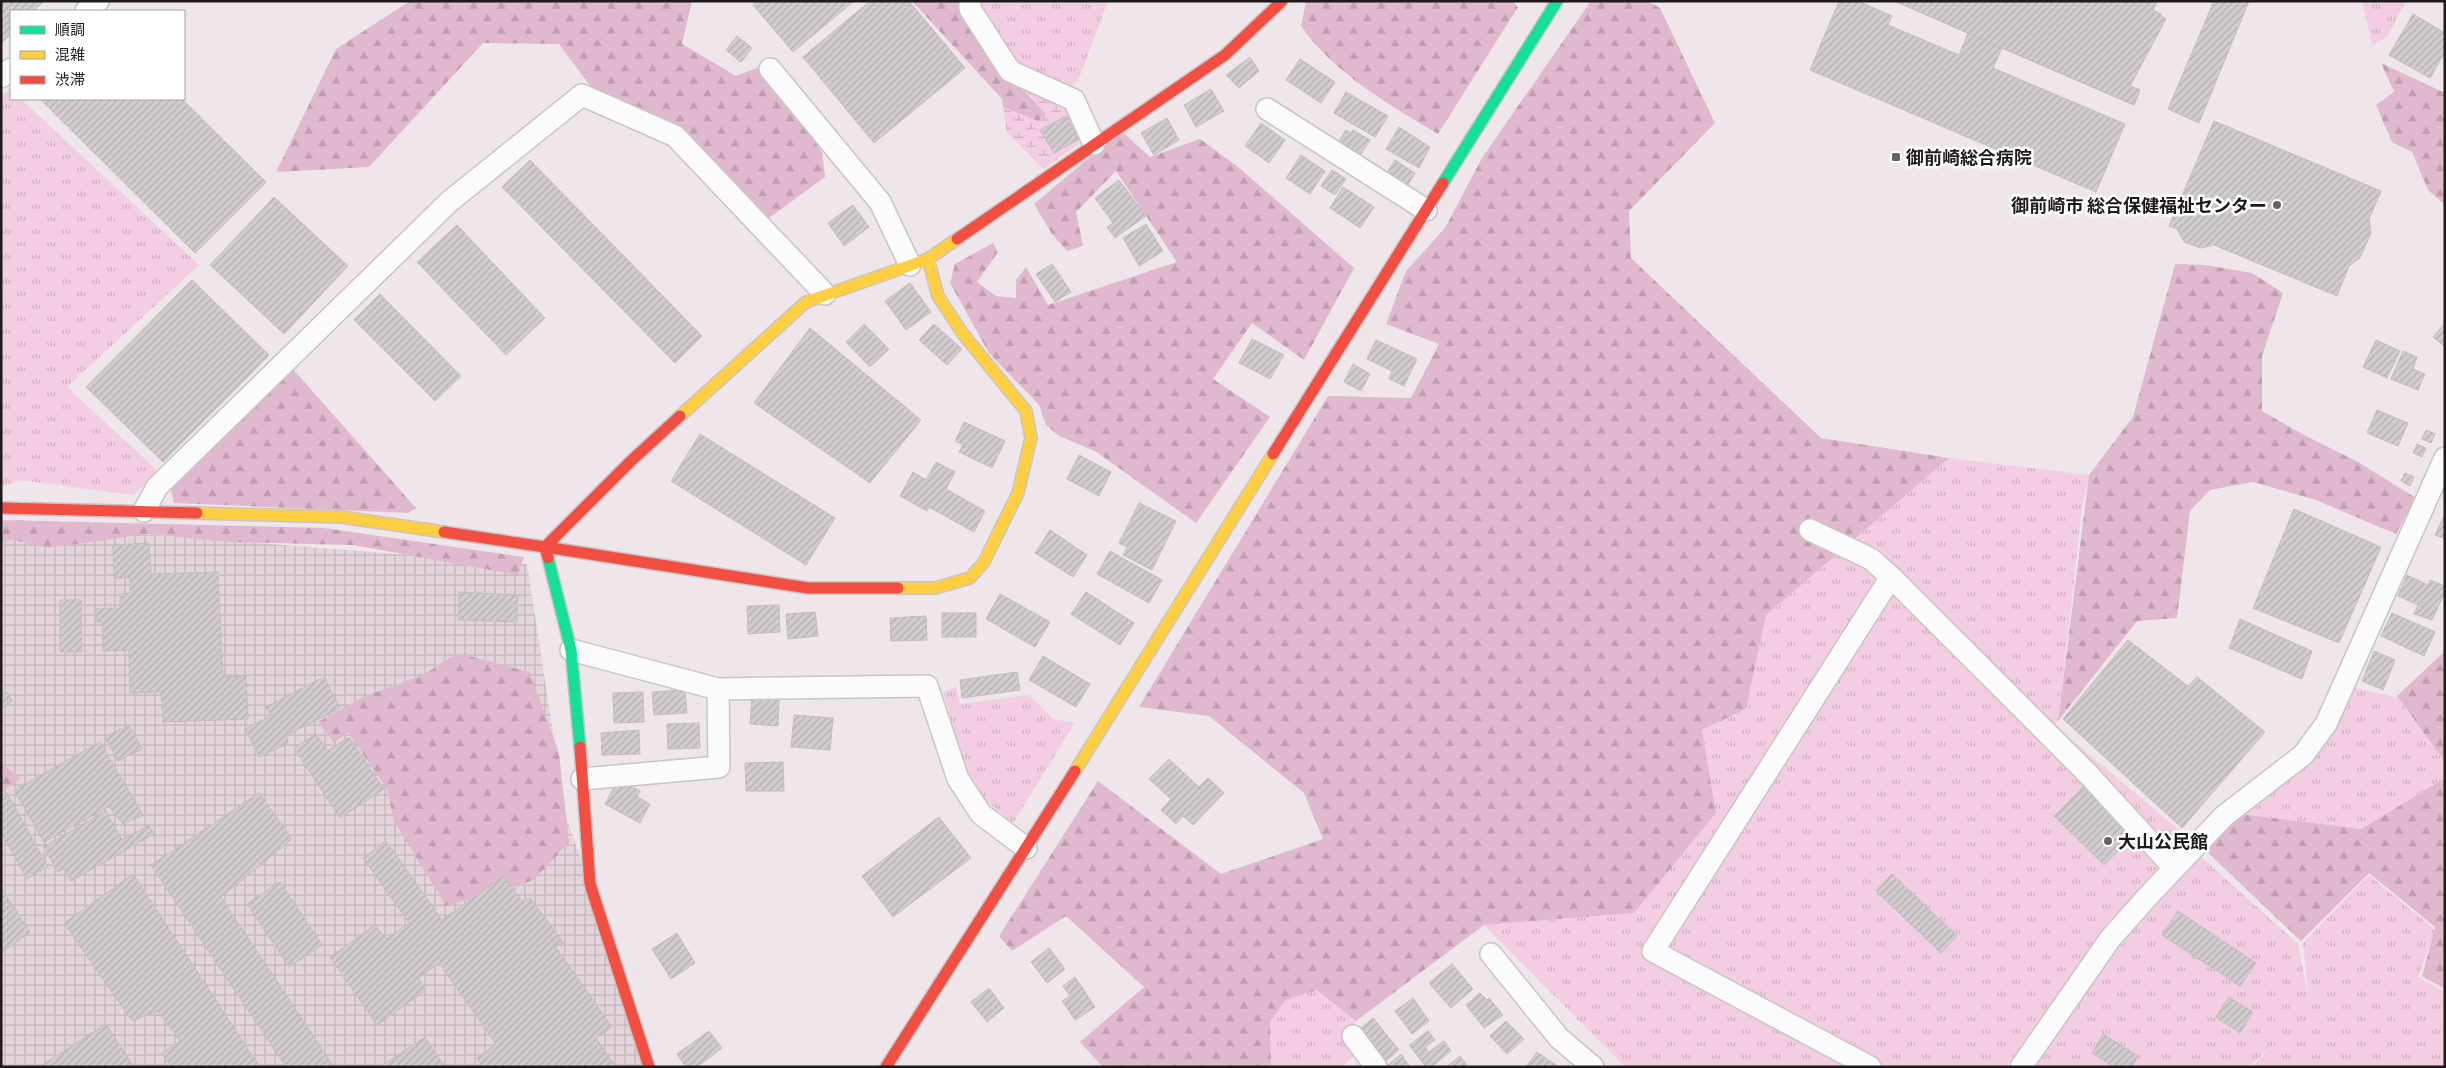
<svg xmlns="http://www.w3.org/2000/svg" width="2446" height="1068" viewBox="0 0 2446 1068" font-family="Poppins,'Noto Sans JP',sans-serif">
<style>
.industrial{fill:url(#industrial-grid)}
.grass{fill:url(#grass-tufts)}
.forest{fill:url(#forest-firs)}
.wetland{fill:url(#wetland-marsh)}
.building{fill:url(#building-hatch);stroke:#c3bdc0}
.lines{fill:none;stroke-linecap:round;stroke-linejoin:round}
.street-casing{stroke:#cac4c6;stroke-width:24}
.fast-casing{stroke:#cac4c6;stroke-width:14}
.slow-casing{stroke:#cac4c6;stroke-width:14}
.jam-casing{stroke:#cac4c6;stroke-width:14}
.street{stroke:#fcfbfc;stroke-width:21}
.fast{stroke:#16e098;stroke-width:11}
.slow{stroke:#ffcf43;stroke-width:11}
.jam{stroke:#f24e42;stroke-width:11}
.poi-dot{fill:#676163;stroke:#fff;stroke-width:2}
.labels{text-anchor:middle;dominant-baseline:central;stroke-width:5;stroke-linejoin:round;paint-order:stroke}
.poi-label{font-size:18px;font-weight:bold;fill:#1e191b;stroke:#fff;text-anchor:start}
</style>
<defs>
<pattern id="industrial-grid" width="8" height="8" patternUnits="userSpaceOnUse" patternTransform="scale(1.25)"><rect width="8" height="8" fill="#e4d5dc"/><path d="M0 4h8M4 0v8" fill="none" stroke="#c3b6bc"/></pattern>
<pattern id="grass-tufts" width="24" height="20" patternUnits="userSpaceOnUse" patternTransform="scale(1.25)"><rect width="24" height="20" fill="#f3cde1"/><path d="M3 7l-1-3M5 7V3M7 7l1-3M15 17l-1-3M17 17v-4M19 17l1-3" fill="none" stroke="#d0afc0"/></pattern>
<pattern id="forest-firs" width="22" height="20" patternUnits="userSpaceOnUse" patternTransform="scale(1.25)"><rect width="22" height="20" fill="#e0b9ce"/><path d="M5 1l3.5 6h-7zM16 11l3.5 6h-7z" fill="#c09eb0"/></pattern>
<pattern id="wetland-marsh" width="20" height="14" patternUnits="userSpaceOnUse" patternTransform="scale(1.25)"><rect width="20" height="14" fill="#f3cde1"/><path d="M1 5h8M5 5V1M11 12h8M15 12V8" fill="none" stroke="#d0afc0"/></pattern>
<pattern id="building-hatch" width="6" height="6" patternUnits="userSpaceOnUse" patternTransform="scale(1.25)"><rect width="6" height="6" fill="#d2ccce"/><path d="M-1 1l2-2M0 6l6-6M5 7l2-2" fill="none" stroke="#b4afb0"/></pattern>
</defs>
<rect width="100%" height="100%" fill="#eee6ea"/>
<path class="industrial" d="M1,523L527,564L566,817L656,1067H1Z"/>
<g class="grass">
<path d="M977,1H1108L1078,81L1068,88L1013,61Z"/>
<path d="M2362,1H2406L2387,37L2372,45Z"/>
<path d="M10,89L11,99H21L199,265L67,387L159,472L133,495L20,480L1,487V96Z"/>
<path d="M1949,458L2089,475L2082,508L2058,721L2054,725L2196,844L2006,1067H1625L1484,925L1634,913L1716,813L1702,730L1746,709L1766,615Z"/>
<path d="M956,687L960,704L1029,695L1053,719L1075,723L1013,823L985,800L965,768L943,692Z"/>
<path d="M2352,687L2398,698L2445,762V778L2361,829L2237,817Z"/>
<path d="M2198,854L2298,944L2309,999L2303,943L2369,875L2435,930L2418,977L2445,992V1067H2252L2274,1044L2249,1067H2022L2130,924Z"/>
<path d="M1317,989L1356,1021L1348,1037L1356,1054L1341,1067H1271L1270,1022L1286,1000Z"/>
</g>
<g class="forest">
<path d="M410,1H692L682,44L736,76L762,66L822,152L825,177L765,221L687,131L591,87L559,44L483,43L369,167L276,172L336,49Z"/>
<path d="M912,1H959L1019,85L1049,117L1042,123L1003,107L1002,99Z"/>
<path d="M1306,1H1512L1518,7L1438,134C1388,104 1335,74 1301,26Z"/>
<path d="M1591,1H1647L1660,8L1715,123L1629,211L1631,258L1821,438L1949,458L1766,615L1746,709L1702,730L1716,813L1634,913L1484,925L1356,1021L1317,990L1286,1000L1270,1022L1271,1067H1103L1080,1042L1144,987L1066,916L1012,951L999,936L1098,781L1221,874L1323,839L1304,793L1209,716L1139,707L1328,396L1411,398L1439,344L1386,324L1406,271L1445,228L1482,158Z"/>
<path d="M2381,63L2445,93V205L2428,190L2412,152L2392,142L2376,105L2394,92Z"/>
<path d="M1121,131L1150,157L1200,139L1237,166L1354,268L1304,360L1252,323L1213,379L1270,417L1196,523L1095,451L1059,436L1046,425L1039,405L989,353L950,283L955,264L993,243L998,252L977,282L996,296L1016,298V280L1026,267L1048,305L1177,262L1116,171L1076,212L1083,246L1067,251L1052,234L1034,204Z"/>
<path d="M2175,264L2205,265L2252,273L2283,293L2262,356V411L2302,434L2358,462L2416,498L2396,534L2316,500L2253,482L2210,490L2190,511L2177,618L2137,621L2058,721L2089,475L2133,417Z"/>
<path d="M291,367L416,508L408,513L174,503L169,483Z"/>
<path d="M1,520L324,528L524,557L518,575L353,545L230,542L147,534L48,548L13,540L1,542Z"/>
<path d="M2445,651V762L2397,696Z"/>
<path d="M458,653L530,672L559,753L569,842L534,880L446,906L394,821L387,789L348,732L334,743L318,722L365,696L423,675Z"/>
<path d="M1,763L21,778L1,793Z"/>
<path d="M2445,778V989L2422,976L2435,927L2369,873L2301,941L2203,848L2240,814L2361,829Z"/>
</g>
<path class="wetland" d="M1007,69L1072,106L1087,138L1043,169L1007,132L1003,107L1038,121L1046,114Z"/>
<g class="building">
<path d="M1,1H44L34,11H11V34L1,44Z"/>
<path d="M757,1H854L793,52L753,5Z"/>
<path d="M870,1H909L965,68L874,143L803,57Z"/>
<path d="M1839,1H1858L1892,16L1888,25L1959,55L1968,33L1895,1H2157L2153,10L2161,14L2130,86L2140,90L2134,105L2002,48L1993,68L2125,124L2096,192L1810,70Z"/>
<path d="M1894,1H2157L2153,10L2166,19L2130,86L2140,90L2134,105Z"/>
<path d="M2214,1H2249L2199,123L2168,109Z"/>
<path d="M2413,14L2445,33V52L2430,78L2389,55Z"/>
<path d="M737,36L752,48L741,62L726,50Z"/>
<path d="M1250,57L1259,71L1239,88L1226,75Z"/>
<path d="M1300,59L1335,82L1321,103L1286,80Z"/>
<path d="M1211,89L1224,111L1196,127L1184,105Z"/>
<path d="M1346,92L1388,116L1375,137L1334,113Z"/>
<path d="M40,99H182L266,182L195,253Z"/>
<path d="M1066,116L1079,139L1054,153L1040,130Z"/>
<path d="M1167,118L1179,140L1154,155L1141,133Z"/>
<path d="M2214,121L2381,191L2369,219L2371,233L2360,258L2349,266L2337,296L2214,245L2201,248L2184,242L2177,229L2169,226Z"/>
<path d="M1261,123L1285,140L1269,163L1245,146Z"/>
<path d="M1399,127L1430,147L1419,168L1386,149Z"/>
<path d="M1346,130L1351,133L1353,130L1370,140L1356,162L1335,148Z"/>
<path d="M1301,155L1325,171L1310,194L1286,178Z"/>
<path d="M530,160L702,336L675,363L502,187Z"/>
<path d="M1395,160L1415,173L1405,190L1384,178Z"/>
<path d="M1332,170L1346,179L1335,195L1321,186Z"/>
<path d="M1119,180L1146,216L1115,238L1107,227L1113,223L1095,198Z"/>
<path d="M1343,187L1374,207L1360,228L1330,208Z"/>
<path d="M274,197L348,266L284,334L210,265Z"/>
<path d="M853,205L869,227L844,246L828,223Z"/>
<path d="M1146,224L1163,251L1139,266L1123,238Z"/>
<path d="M457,225L545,318L506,355L417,262Z"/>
<path d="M1052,264L1071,292L1055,302L1036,274Z"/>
<path d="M192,280L269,355L163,462L86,387Z"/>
<path d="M910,283L931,312L906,330L885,301Z"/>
<path d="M380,294L461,376L435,401L354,320Z"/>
<path d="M2445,323V347L2433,337Z"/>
<path d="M864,324L889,349L870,367L846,342Z"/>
<path d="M934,324L962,349L947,365L919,340Z"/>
<path d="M810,328L921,420L870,483L754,403Z"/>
<path d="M1252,339L1284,355L1270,379L1239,363Z"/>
<path d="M1376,340L1417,359L1404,386L1389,379L1392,371L1367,359Z"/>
<path d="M2376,340L2400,351L2387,378L2363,367Z"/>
<path d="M2403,351L2417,357L2413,369L2425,374L2418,390L2391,379Z"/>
<path d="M1353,364L1370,374L1361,391L1344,382Z"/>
<path d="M2377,410L2408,423L2398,446L2367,433Z"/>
<path d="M964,422L1005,441L992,468L959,452L963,445L955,441Z"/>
<path d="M2426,430L2435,434L2431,443L2422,439Z"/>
<path d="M700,434L835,518L806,565L671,481Z"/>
<path d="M2417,444L2426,448L2422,457L2413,453Z"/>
<path d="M1079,455L1111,472L1099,496L1067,479Z"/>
<path d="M936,462L955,472L946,489L985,511L974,532L929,507L927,511L900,496L913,472L926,480Z"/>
<path d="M2405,473L2414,477L2410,486L2401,481Z"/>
<path d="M1139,503L1176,521L1152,570L1123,555L1127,547L1119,543Z"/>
<path d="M2294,509L2381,547L2339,643L2253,608Z"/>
<path d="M2445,514V539L2435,535Z"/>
<path d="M1050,530L1087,555L1073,577L1035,553Z"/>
<path d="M149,543L151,574L218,572L223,677L246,676L248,719L163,722L161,692L130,693L129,650L103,651L102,622H96V609L120,608V594L130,593V578H114L113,545Z"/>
<path d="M1110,551L1162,580L1149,603L1097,574Z"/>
<path d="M2407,575L2428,585L2430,580L2445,586V592L2432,620L2414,614L2418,605L2398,596Z"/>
<path d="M459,592L518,595L517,622L458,620Z"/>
<path d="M1086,592L1134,623L1120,645L1071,614Z"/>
<path d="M1000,594L1050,622L1035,647L986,619Z"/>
<path d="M60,600H81L82,652H60Z"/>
<path d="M779,605L780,632L748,634L747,606Z"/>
<path d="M815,612L818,636L788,639L786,614Z"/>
<rect x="942" y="613" width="34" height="24"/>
<path d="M2392,613L2435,632L2424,656L2381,636Z"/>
<path d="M926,616L927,640L891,641L890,618Z"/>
<path d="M2240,619L2312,651L2302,679L2229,648Z"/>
<path d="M2128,640L2188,686L2197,677L2265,732L2182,828L2063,719Z"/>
<path d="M2374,651L2395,660L2383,690L2362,681Z"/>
<path d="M1043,656L1090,684L1076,707L1029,680Z"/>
<path d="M1017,672L1020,690L962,698L960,680Z"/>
<path d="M324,677L340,708L287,735L288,743L260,757L245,729L271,716L266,707Z"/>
<path d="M685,690L687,713L654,715L652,692Z"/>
<path d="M7,692L12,701L1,708V695Z"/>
<path d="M643,692L644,722L614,723L613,693Z"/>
<path d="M752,696L779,698L778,726L750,724Z"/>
<path d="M794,715L833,718L830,750L791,747Z"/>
<path d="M699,723L700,748L668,749L667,724Z"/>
<path d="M129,725L142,749L118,761L105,737Z"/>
<path d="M639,730L640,754L602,755L601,733Z"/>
<path d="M316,734L328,751L349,737L384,789L340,818L294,748Z"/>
<path d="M100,742L143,815L123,824L109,807L44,842L14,790Z"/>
<path d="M1169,759L1199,787L1208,778L1224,793L1193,825L1183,816L1176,824L1161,810L1171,799L1149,779Z"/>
<path d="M783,762L784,791H746L745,763Z"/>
<path d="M618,779L640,791L637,797L650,804L640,823L605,804Z"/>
<path d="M2083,787L2133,836L2104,865L2054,816Z"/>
<path d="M7,793L48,867L27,879L1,832V796Z"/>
<path d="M259,793L292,839L221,897L334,1067H286L151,865Z"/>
<path d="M106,811L122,840L149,825L154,834L71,881L64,869L58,872L43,847Z"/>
<path d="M939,817L971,858L893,917L862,876Z"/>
<path d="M386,841L442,920L504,876L522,901L530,898L564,943L555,946L612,1027L596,1038L616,1067H483L477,1058L496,1044L439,963L418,978L426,990L377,1025L330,957L375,925L386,939L409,923L363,858Z"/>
<path d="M133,874L260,1067H171L162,1053L180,1041L157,1011L132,1021L64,923Z"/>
<path d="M1892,874L1957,936L1941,953L1876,891Z"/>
<path d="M280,882L322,945L289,967L247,904Z"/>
<path d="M1,888L30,932L1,953Z"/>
<path d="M2178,911L2256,963L2240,986L2162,935Z"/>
<path d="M677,933L695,963L671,979L652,949Z"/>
<path d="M1049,948L1065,969L1047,983L1031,962Z"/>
<path d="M1452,964L1473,989L1451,1008L1429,983Z"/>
<path d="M1075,977L1095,1007L1075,1020L1062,1001L1070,996L1063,986Z"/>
<path d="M989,988L1004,1008L987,1022L971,1002Z"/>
<path d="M1480,993L1487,1000L1489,998L1503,1015L1484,1028L1466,1005Z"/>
<path d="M2229,997L2253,1012L2240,1033L2216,1017Z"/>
<path d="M1413,998L1429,1021L1412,1034L1395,1011Z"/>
<path d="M1373,1018L1399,1050L1386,1061L1360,1029Z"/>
<path d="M1506,1021L1524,1039L1507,1054L1490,1036Z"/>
<path d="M106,1024L134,1067H39Z"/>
<path d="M709,1031L722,1048L697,1067H686L677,1054Z"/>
<path d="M1428,1031L1435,1040L1425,1047L1429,1052L1444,1041L1451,1051L1431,1067H1426L1409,1045Z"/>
<path d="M2103,1034L2138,1056L2132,1067H2114L2092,1053Z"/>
<path d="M425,1037L445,1067H380Z"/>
<path d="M1537,1052L1559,1067H1526Z"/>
<path d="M1401,1054L1410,1067H1389L1388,1065Z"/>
<path d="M1460,1056L1468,1067H1446Z"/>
</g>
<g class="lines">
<g class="street-casing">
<g id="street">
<path d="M970,1V9L1010,71L1074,100L1094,144"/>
<path d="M86,11L98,1"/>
<path d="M770,69L880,202L910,265"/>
<path d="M1,77L11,69"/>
<path d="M1267,109L1426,210"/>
<path d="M144,511L157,487L450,201L582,95L675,136L825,294"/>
<path d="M1810,530L1871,559L1891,577L2088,774L2174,868"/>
<path d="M571,650L718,689L927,686L958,779L981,814L1026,848"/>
<path d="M582,779L719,767L718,689"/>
<path d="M1491,954L1559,1038L1593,1067"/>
<path d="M1353,1036L1376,1067"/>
<path d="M1870,1067L1653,951L1891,577"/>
<path d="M2021,1067L2110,939L2150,894L2224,816L2303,755L2326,724L2445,458"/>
</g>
</g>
<g class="fast-casing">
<g id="fast">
<path d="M1443,183L1557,1"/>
<path d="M548,558L571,650L580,747"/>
</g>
</g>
<g class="slow-casing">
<g id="slow">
<path d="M680,416L806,302L928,259L957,239"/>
<path d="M197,513L341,517L444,532"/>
<path d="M898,588H935L970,578L984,562L1018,493L1031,438L1026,411L963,334L938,296L928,259"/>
<path d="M1075,771L1273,454"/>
</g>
</g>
<g class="jam-casing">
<g id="jam">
<path d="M957,239L1225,55L1282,1"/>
<path d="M1273,454L1443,183"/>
<path d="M1,508L197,513"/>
<path d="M444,532L545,547L631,461L680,416"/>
<path d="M548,558L545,547L808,588H898"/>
<path d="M580,747L590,884L649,1067"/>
<path d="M886,1067L1075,771"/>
</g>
</g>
<use href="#street" class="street"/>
<use href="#fast" class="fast"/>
<use href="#slow" class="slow"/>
<use href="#jam" class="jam"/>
</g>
<g class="poi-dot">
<rect x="1891" y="152" width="10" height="10" rx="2.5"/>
<circle cx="2277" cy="205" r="5"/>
<circle cx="2108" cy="841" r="5"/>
</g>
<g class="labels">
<g class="poi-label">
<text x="1906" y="157">御前崎総合病院</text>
<text x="2267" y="205" text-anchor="end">御前崎市 総合保健福祉センター</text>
<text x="2118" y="841">大山公民館</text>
</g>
</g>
<rect width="2446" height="1068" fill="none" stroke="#1e191b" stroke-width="5"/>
<rect x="10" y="10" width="175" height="90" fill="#ffffff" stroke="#a5a3a4"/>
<rect x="20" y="26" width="25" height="8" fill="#16e098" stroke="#a5a3a4"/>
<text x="55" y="35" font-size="15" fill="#1e191b">順調</text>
<rect x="20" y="51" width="25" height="8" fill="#ffcf43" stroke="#a5a3a4"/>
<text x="55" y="60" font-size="15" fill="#1e191b">混雑</text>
<rect x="20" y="76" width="25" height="8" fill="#f24e42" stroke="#a5a3a4"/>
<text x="55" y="85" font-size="15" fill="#1e191b">渋滞</text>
</svg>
